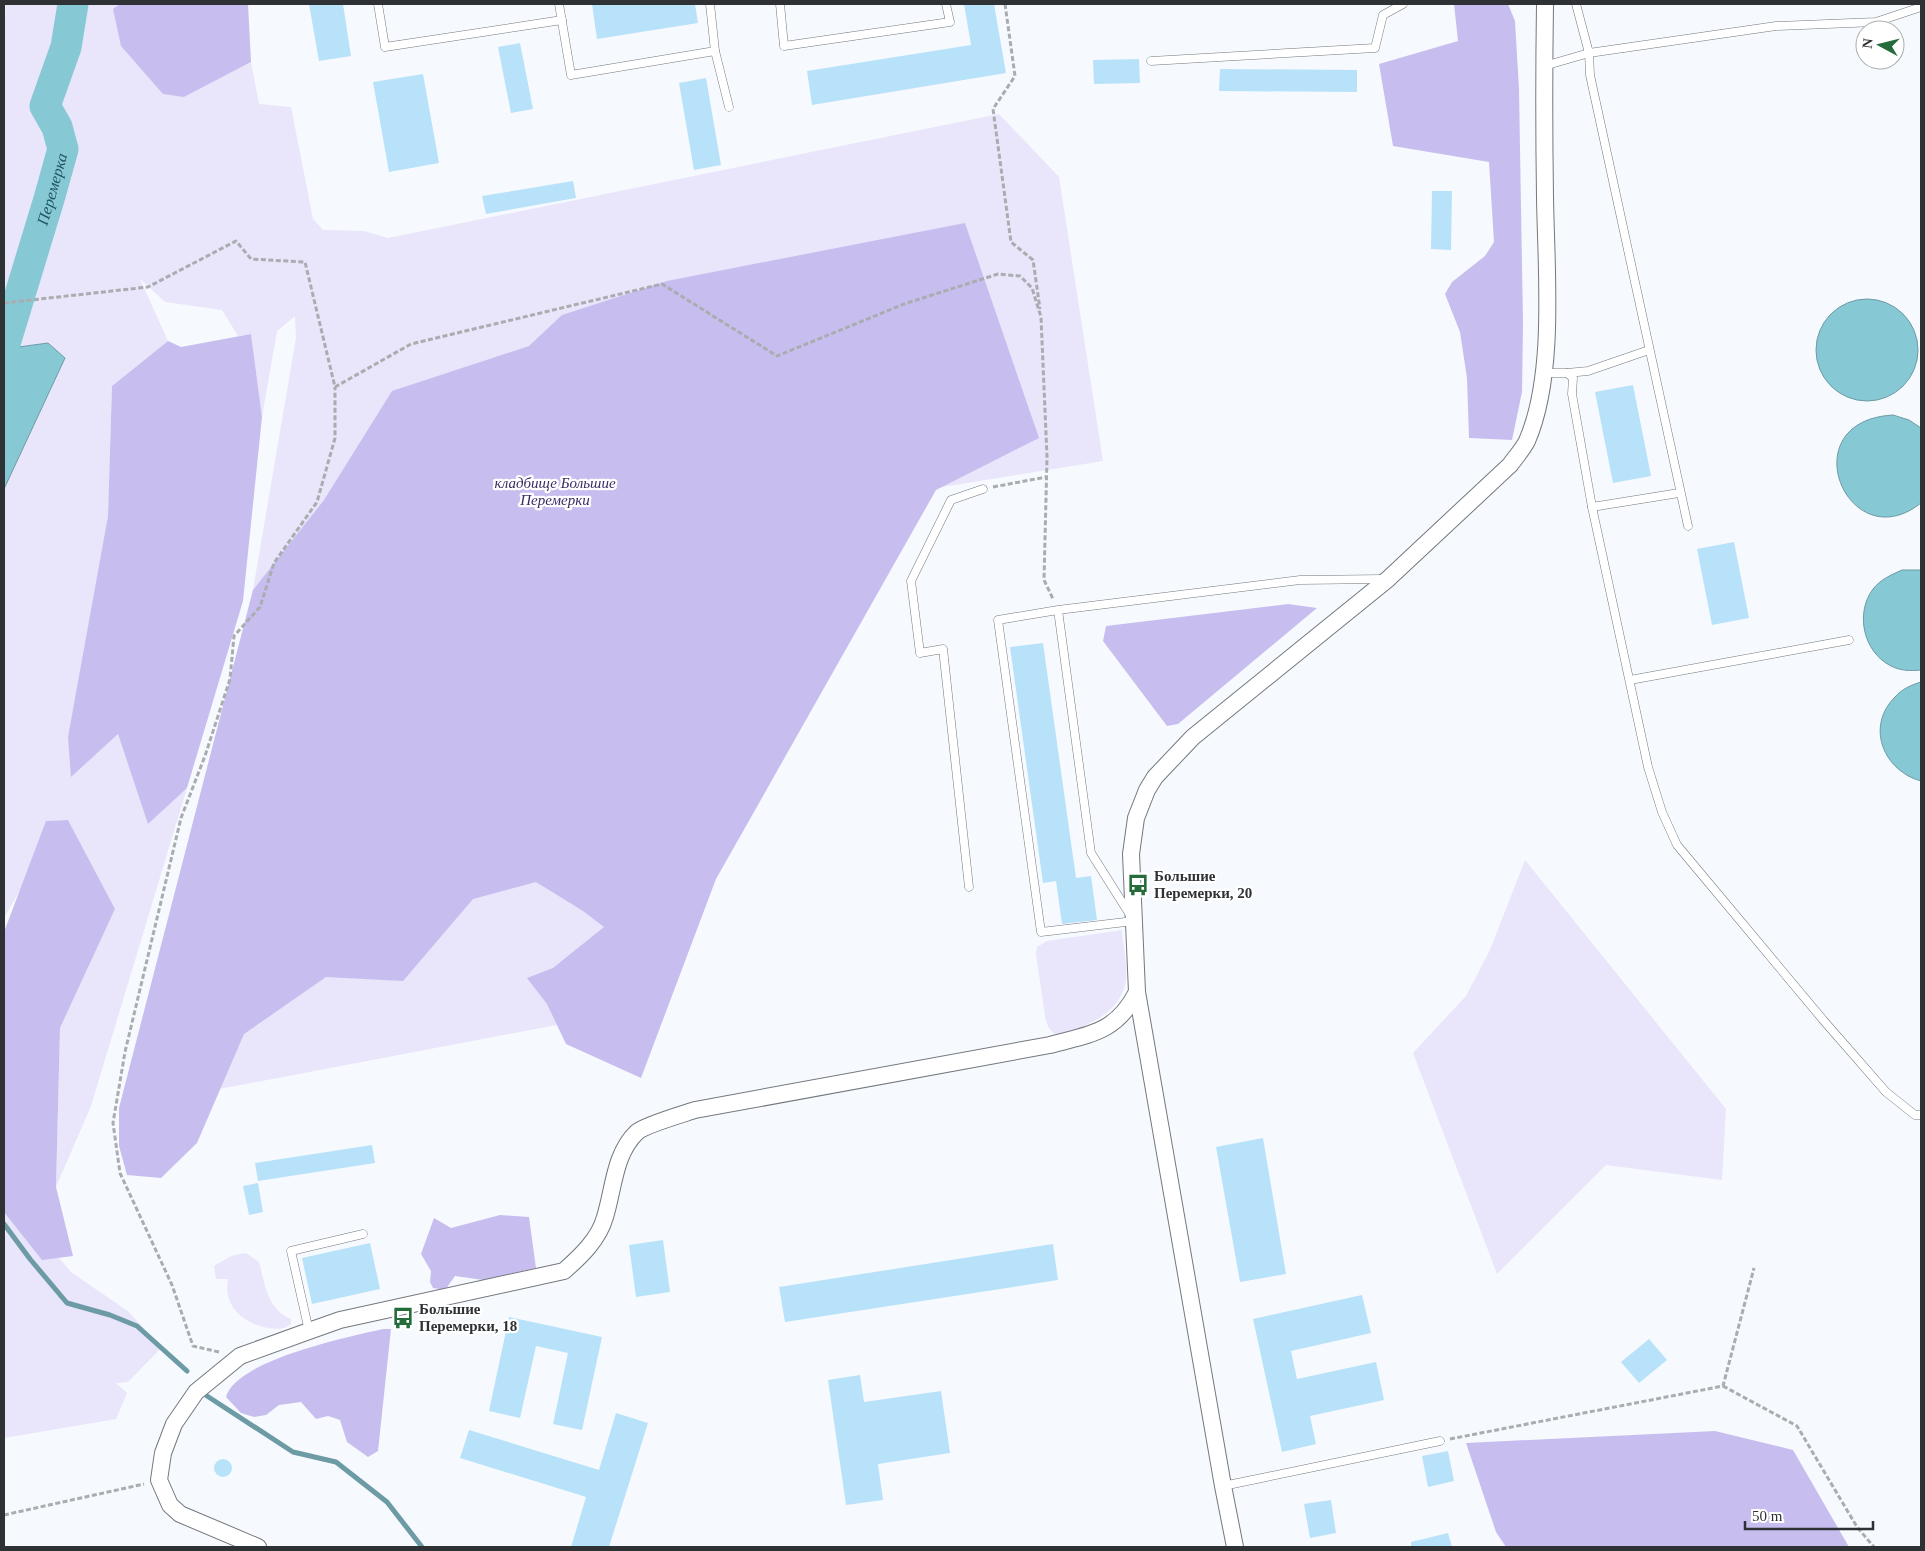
<svg xmlns="http://www.w3.org/2000/svg" width="1925" height="1551" viewBox="0 0 1925 1551" font-family="'Times New Roman',serif">
<style>
.green{fill:#e9e5fa}
.forest{fill:#c7beef}
.water{fill:#87c8d5;stroke:#6d9ba5}
.lines{fill:none;stroke-linecap:round;stroke-linejoin:round}
.stream{stroke:#6d9ba5;stroke-width:5}
.river{stroke:#87c8d5;stroke-width:31}
.building{fill:#b8e2f9}
.lane-casing{stroke:#73787e;stroke-width:9}
.street-casing{stroke:#73787e;stroke-width:18}
.path{stroke:#a9adb0;stroke-width:3;stroke-dasharray:5 2.5;stroke-linecap:butt}
.lane{stroke:#fff;stroke-width:8}
.street{stroke:#fff;stroke-width:16}
.labels{text-anchor:middle;dominant-baseline:central;stroke-width:4.5;stroke-linejoin:round;paint-order:stroke}
.park-label{font-size:15px;font-style:italic;fill:#3b2a64;stroke:#fff}
.poi-label{font-size:15px;font-weight:bold;fill:#2f3234;stroke:#fff;text-anchor:start}
.water-label{font-size:16px;font-style:italic;fill:#1f5660;stroke:#fff}
</style>
<rect width="100%" height="100%" fill="#f6fafe"/>
<g class="green">
<path d="M6,4H132L184,97L251,62L259,104L291,107L313,219L323,230L364,231L388,238L999,114L1059,177L1103,461L862,500L620,1013L119,1108L253,590L296,338L295,316L277,331L262,417L251,334L238,336L222,310L165,302L140,279L168,341L112,386L108,516L71,776L118,734L148,823L187,788L91,1106L56,1187L60,1028L115,909L68,820L46,821L34,866L4,918V489L65,358L48,343L4,349V30Z"/>
<path d="M1525,860L1726,1109L1722,1180L1606,1165L1497,1274L1413,1053L1466,996L1490,950Z"/>
<path d="M1122,930C1123,945 1127,961 1126,976C1125,1012 1085,1028 1057,1035C1049,1031 1047,1025 1045,1016L1036,954L1037,947L1047,941Z"/>
<path d="M4,1194L71,1272L129,1312L161,1348L128,1382L116,1383L127,1393L116,1419L4,1438Z"/>
<path d="M246,1253L259,1262C265,1284 267,1309 291,1319V1324C283,1330 278,1329 268,1328C243,1323 223,1307 228,1279H216L214,1266L231,1256Z"/>
</g>
<g class="forest">
<path d="M120,4H248L251,62L184,97L163,94L121,46L113,9Z"/>
<path d="M1454,4H1508L1515,21L1519,89L1523,323L1522,392L1512,440L1469,438L1467,378L1460,332L1445,294L1452,282L1485,256L1494,242L1489,162L1393,146L1379,64L1458,41Z"/>
<path d="M965,223L1039,438L936,490L716,879L641,1078L566,1044L547,1004L527,978L553,968L604,927L583,911L536,882L473,899L403,981L326,977L244,1034L197,1143L161,1178L127,1175L119,1146V1108L253,590L324,500L392,391L529,346L562,315L667,281Z"/>
<path d="M251,334L262,417L243,601L187,788L148,824L118,734L71,777L68,737L108,516L112,386L168,341L181,347Z"/>
<path d="M1288,604L1317,608L1178,724L1167,726L1103,641L1106,626Z"/>
<path d="M68,820L115,909L60,1028L56,1187L73,1256L42,1260L4,1212V932L46,821Z"/>
<path d="M500,1215L529,1217L536,1268L483,1280L455,1276L445,1290L433,1288L430,1282L431,1271L421,1254L434,1218L451,1228Z"/>
<path d="M383,1329H391L378,1451L368,1457L347,1442L340,1420L328,1416L316,1419L301,1402L279,1405L266,1415L254,1417L241,1413L226,1397C236,1360 348,1337 383,1329Z"/>
<path d="M1715,1431L1793,1450L1849,1547H1506L1496,1532L1466,1443Z"/>
</g>
<g class="water">
<circle cx="1867" cy="350" r="51"/>
<path d="M48,343L65,358L4,489V349Z"/>
<path d="M1893,415L1909,420L1921,428V503C1848,561 1789,421 1893,415Z"/>
<path d="M1902,570H1921V670C1911,671 1901,671 1891,666C1863,652 1855,613 1873,589C1881,579 1891,575 1902,570Z"/>
<path d="M1921,682V781C1884,771 1865,727 1895,697C1902,689 1911,685 1921,682Z"/>
</g>
<g class="lines">
<g class="stream">
<path d="M4,1224L30,1259L67,1303L110,1315L137,1326L187,1371"/>
<path d="M207,1396L293,1452L336,1462L387,1502L422,1547"/>
</g>
<path class="river" id="s1" d="M4,347L49,199L63,149L57,127L45,106L66,47L73,4"/>
</g>
<g class="building">
<path d="M309,4H343L351,56L319,61Z"/>
<path d="M592,4H695L698,23L597,39Z"/>
<path d="M964,4H994L1006,73L812,105L807,71L971,45Z"/>
<path d="M520,43L533,109L511,113L498,47Z"/>
<path d="M1139,59L1140,83L1094,84L1093,60Z"/>
<path d="M1220,69L1357,70V92L1219,91Z"/>
<path d="M423,74L439,163L389,172L373,82Z"/>
<path d="M706,78L721,165L694,170L679,83Z"/>
<path d="M573,181L576,198L486,214L482,196Z"/>
<path d="M1432,191H1452L1451,250L1431,249Z"/>
<path d="M1633,385L1651,476L1613,483L1595,392Z"/>
<path d="M1734,542L1749,618L1712,625L1697,549Z"/>
<path d="M1043,643L1076,878L1091,876L1097,920L1062,924L1056,881L1043,883L1010,647Z"/>
<path d="M1263,1138L1286,1274L1240,1282L1216,1147Z"/>
<path d="M372,1145L375,1163L258,1181L255,1163Z"/>
<path d="M258,1183L263,1212L249,1215L243,1186Z"/>
<path d="M663,1240L670,1292L636,1297L629,1245Z"/>
<path d="M370,1243L380,1289L312,1304L302,1258Z"/>
<path d="M1053,1244L1058,1280L785,1322L779,1287Z"/>
<path d="M1362,1295L1371,1333L1291,1351L1297,1379L1376,1362L1384,1400L1310,1416L1316,1444L1282,1452L1253,1319Z"/>
<path d="M509,1317L602,1337L582,1430L553,1424L568,1353L536,1346L520,1418L489,1411Z"/>
<path d="M1649,1339L1667,1360L1639,1383L1621,1362Z"/>
<path d="M860,1375L864,1402L941,1391L950,1453L878,1464L883,1500L846,1505L828,1380Z"/>
<path d="M616,1413L648,1423L609,1547H571L586,1497L460,1458L469,1430L599,1470Z"/>
<path d="M1448,1451L1454,1481L1428,1487L1422,1456Z"/>
<circle cx="223" cy="1468" r="9"/>
<path d="M1331,1500L1336,1533L1310,1538L1304,1504Z"/>
<path d="M1448,1533L1452,1547H1411V1542Z"/>
</g>
<g class="lines">
<g class="lane-casing">
<g id="lane">
<path d="M378,4L385,47L562,20"/>
<path d="M559,4L571,75L715,51"/>
<path d="M710,4L715,51L729,107"/>
<path d="M780,4L784,46L950,22L946,4"/>
<path d="M1576,4L1589,53L1590,75L1688,526"/>
<path d="M1151,61L1375,48L1383,15L1403,4"/>
<path d="M1544,66L1589,53L1776,26L1876,22L1921,7"/>
<path d="M1545,373H1567L1573,378L1572,394L1592,507L1648,767L1662,812L1677,845L1824,1021L1886,1092L1915,1115H1921"/>
<path d="M1567,373L1588,371L1649,350"/>
<path d="M1592,507L1679,493"/>
<path d="M1058,610L998,620L1041,932L1134,921L1091,853L1058,610L1300,580L1383,579"/>
<path d="M1630,680L1849,640"/>
<path d="M969,887L943,649L920,653L911,581L951,500L983,489"/>
<path d="M309,1331L291,1251L363,1234"/>
<path d="M1223,1486L1440,1441"/>
</g>
</g>
<g class="street-casing">
<g id="street">
<path d="M258,1547L180,1514L170,1505L159,1480L163,1453L174,1424L196,1392L240,1356L309,1331L340,1320L564,1271C581,1256 599,1239 605,1217C614,1188 614,1154 637,1132C645,1125 683,1114 695,1110L1050,1045C1090,1034 1116,1033 1137,992"/>
<path d="M1235,1547L1223,1486L1137,992L1131,854L1136,818L1147,790L1155,777L1193,737L1388,579L1510,465C1515,458 1523,449 1527,441C1556,374 1546,270 1545,197C1544,132 1544,68 1545,4"/>
</g>
</g>
<g class="path">
<path d="M1005,4L1015,76L993,109L1011,242L1033,260L1040,309"/>
<path d="M4,303L148,287L236,241L251,259L305,262L335,387L411,344L662,284L777,356L904,304L998,274L1020,276L1032,288L1041,317L1047,457L1044,580L1053,599"/>
<path d="M993,487L1046,477"/>
<path d="M219,1352L193,1346L172,1285L120,1173L113,1123L125,1052L181,818L205,756L230,679L234,636L260,607L274,563L317,502L335,438V387"/>
<path d="M1723,1386L1797,1426L1857,1527L1874,1547"/>
<path d="M1450,1439L1723,1386L1754,1268"/>
<path d="M4,1515L144,1484"/>
</g>
<use href="#lane" class="lane"/>
<use href="#street" class="street"/>
</g>
<defs>
<g id="bus-bare" transform="scale(1.725)"><path d="M-5-6H5V4H4V6H2V4H-2V6H-4V4H-5ZM-3.5-4V0h7V-4ZM-3.5 1.2v1.5H-2V1.2ZM2 1.2v1.5H3.5V1.2Z" fill="#246c39" stroke="#fff" stroke-width="2.5" paint-order="stroke"/></g>
</defs>
<g fill-rule="evenodd">
<use href="#bus-bare" x="1138" y="885"/>
<use href="#bus-bare" x="403" y="1318"/>
</g>
<g class="labels">
<g class="park-label">
<text x="555" y="483">кладбище Большие<tspan x="555" dy="17">Перемерки</tspan></text>
</g>
<g class="poi-label">
<text x="1154" y="876">Большие<tspan x="1154" dy="17">Перемерки, 20</tspan></text>
<text x="419" y="1309">Большие<tspan x="419" dy="17">Перемерки, 18</tspan></text>
</g>
<g class="water-label">
<text stroke="none"><textPath href="#s1" startOffset="165">Перемерка</textPath></text>
</g>
</g>
<rect width="1925" height="1551" fill="none" stroke="#2f3234" stroke-width="10"/>
<g transform="translate(1880 45) rotate(277)"><circle r="24" fill="#ffffff" stroke="#acadae"/>
<path d="M0-4L9 19L0 12L-9 19Z" fill="#246c39"/>
<text y="-8" font-size="14" font-weight="bold" text-anchor="middle" fill="#2f3234">N</text>
</g>
<path d="M1745 1521v8h128v-8" fill="none" stroke="#2f3234" stroke-width="2.5"/>
<text x="1752" y="1521" font-size="15" fill="#2f3234" stroke="#ffffff" stroke-width="4" paint-order="stroke">50 m</text>
</svg>
